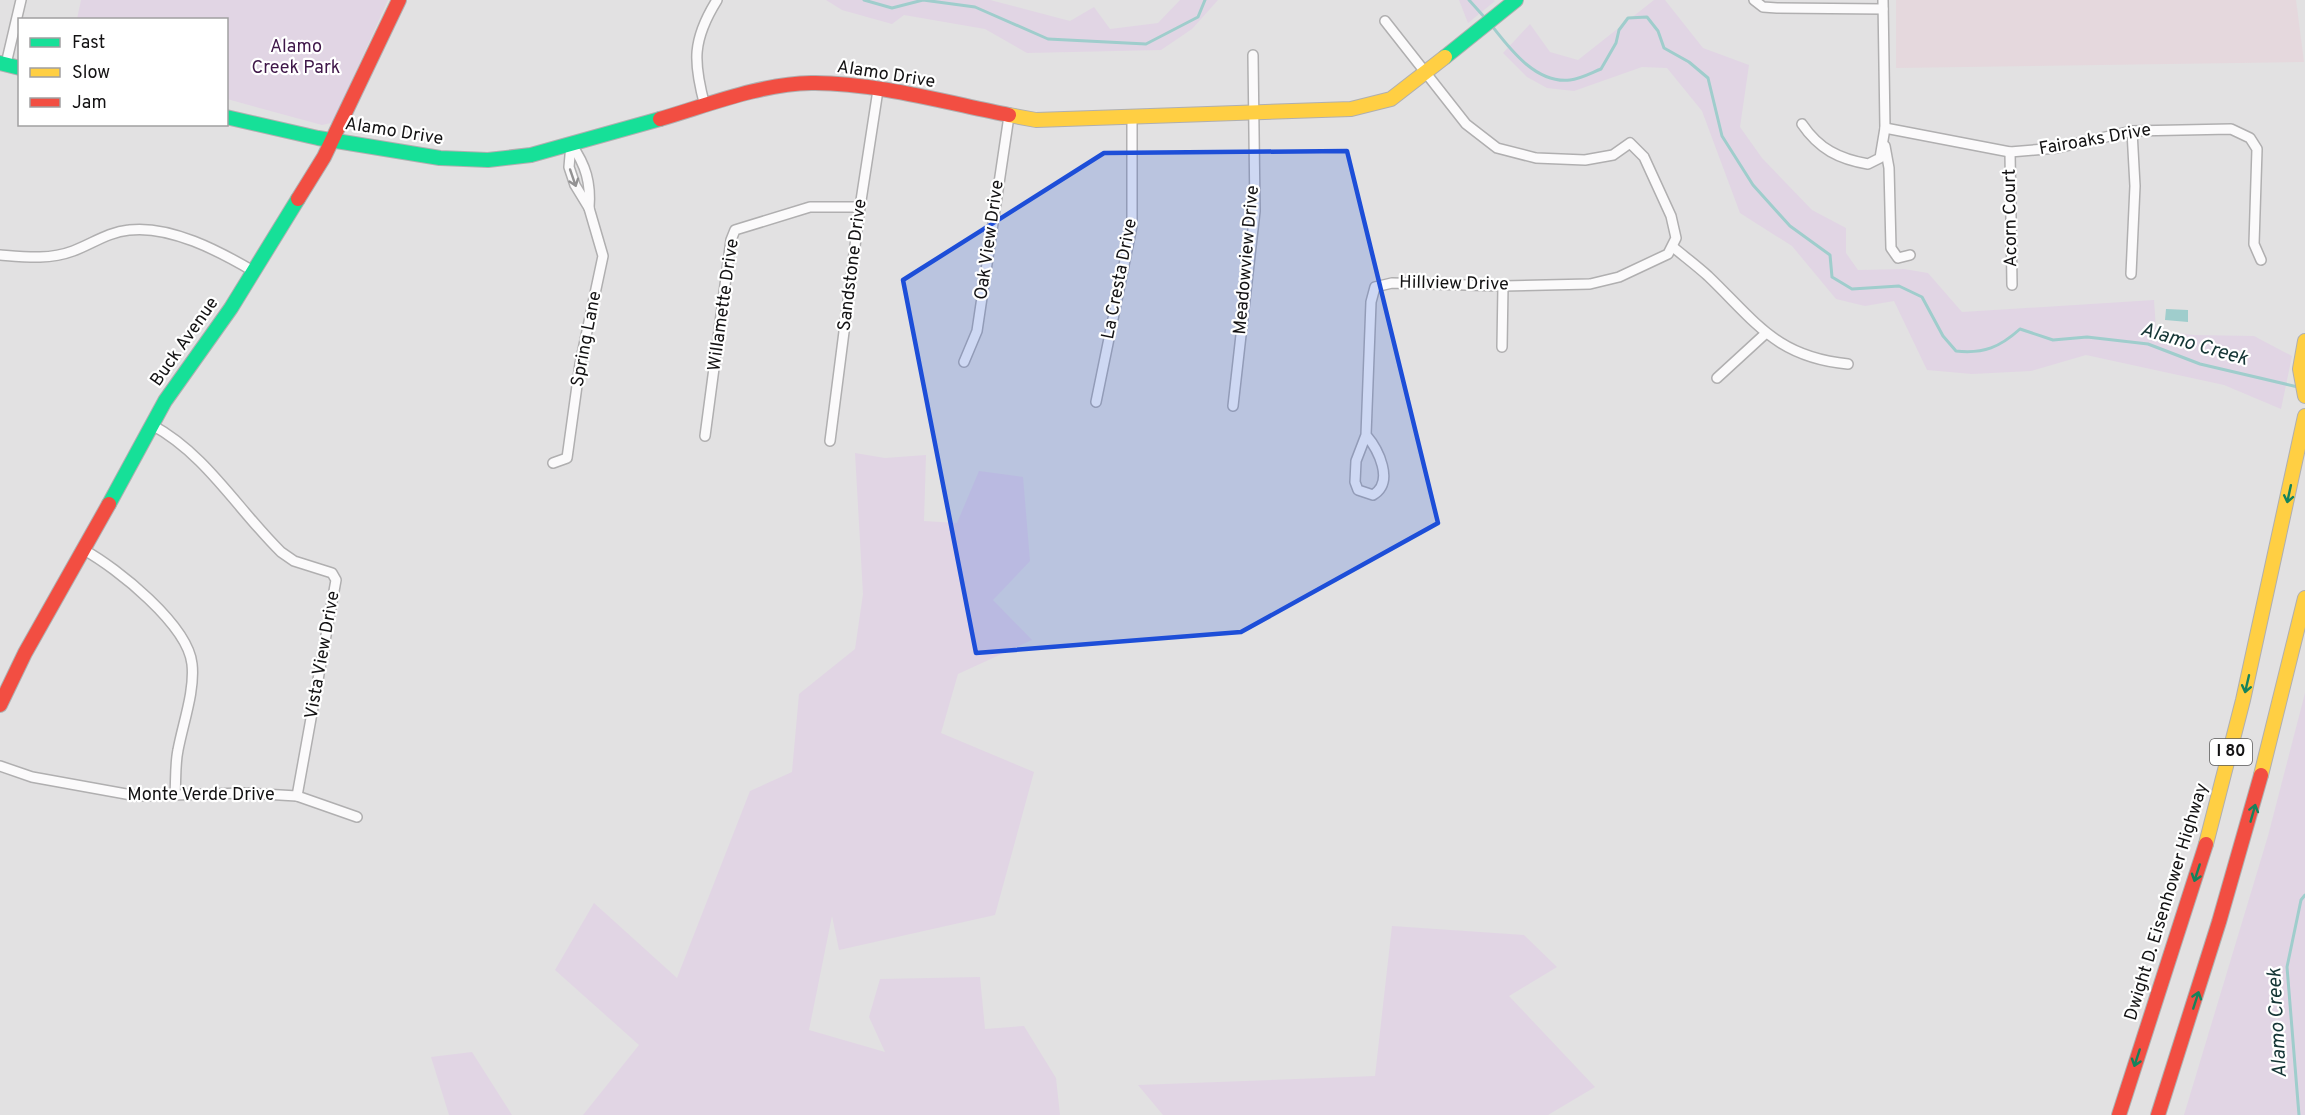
<svg xmlns="http://www.w3.org/2000/svg" width="2305" height="1115" viewBox="0 0 2305 1115" font-family="Overpass,sans-serif">
<style>
.commercial{fill:#e5d8dd}
.green{fill:#e1d5e4}
.water{fill:#9fcdcc}
.lines{fill:none;stroke-linecap:round;stroke-linejoin:round}
.stream{stroke:#9fcdcc;stroke-width:3}
.street-casing{stroke:#b0afb0;stroke-width:12}
.fast-casing{stroke:#b0afb0;stroke-width:16}
.slow-casing{stroke:#b0afb0;stroke-width:16}
.jam-casing{stroke:#b0afb0;stroke-width:16}
.street{stroke:#fbfafb;stroke-width:9}
.fast{stroke:#16e098;stroke-width:14}
.slow{stroke:#ffcf43;stroke-width:14}
.jam{stroke:#f24e42;stroke-width:14}
.oneway{stroke:#939293}
.oneway2{stroke:#15835c}
.marked{fill:#1d4ed8;fill-opacity:0.2;stroke:#1d4ed8;stroke-width:4.5;stroke-linejoin:round}
.labels{text-anchor:middle;dominant-baseline:central;stroke-width:4.5;stroke-linejoin:round;paint-order:stroke}
.shield{fill:#fff;stroke:#5a595a;stroke-width:1.5}
.shield-label{font-size:16px;font-weight:bold;fill:#131213}
.park-label{font-size:18px;fill:#3f1749;stroke:#fff}
.street-label{font-size:18px;fill:#131213;stroke:#fff}
.water-label{font-size:20px;font-style:italic;fill:#143535;stroke:#fff}
</style>
<rect width="100%" height="100%" fill="#e2e1e2"/>
<path class="commercial" d="M1896,0H2296L2304,62L1896,68Z"/>
<g class="green">
<path d="M81,0H388L335,118L331,123L322,125L227,99L226,20L77,19Z"/>
<path d="M826,0H990L1070,21L1094,7L1110,29L1158,23L1180,0H1218L1192,29L1161,50L1027,53L985,29L904,15L892,24L842,10Z"/>
<path d="M1459,0H1493L1495,1L1468,23Z"/>
<path d="M1654,0H1665L1703,48L1749,65L1740,127L1762,158L1812,210L1846,228V253L1858,270L1904,269L1928,273L1962,312L2154,300L2156,330L2194,335L2254,336L2292,356L2281,409L2224,385L2086,355L2031,371L1972,374L1927,370L1894,301L1865,306L1836,299L1792,246L1740,213L1702,111L1667,68L1642,67L1574,91L1547,88L1527,77L1503,53L1530,24L1550,52L1578,60Z"/>
<path d="M855,453L885,458L926,455L924,521L957,523L979,471L1023,477L1030,561L993,600L1032,640L958,674L941,733L1034,772L995,915L839,950L832,916L809,1030L885,1052L869,1017L880,979L980,977L985,1029L1024,1026L1056,1078L1060,1115H583L639,1045L555,970L594,903L677,978L750,791L792,772L799,694L855,649L863,594Z"/>
<path d="M2305,693V1115H2184L2268,836Z"/>
<path d="M1392,926L1524,935L1557,967L1509,996L1595,1087L1548,1115H1163L1138,1085L1375,1076Z"/>
<path d="M472,1052L512,1115H449L431,1057Z"/>
</g>
<path class="water" d="M2166,309L2188,310V322L2165,320Z"/>
<g class="lines">
<g class="stream">
<path d="M864,0L892,8L923,0L975,7L1048,39L1146,44L1198,17L1205,0"/>
<path d="M1469,0L1486,19"/>
<path d="M1492,26C1510,49 1536,84 1570,80C1580,79 1591,73 1601,69L1616,43L1619,30L1628,18L1647,17L1658,31L1664,48L1689,62L1708,78L1722,136L1753,185L1790,226L1830,255L1832,277L1852,289L1899,286L1922,297L1943,336L1956,351C1984,354 2000,347 2020,329L2053,340L2087,337L2148,344L2200,364L2298,387"/>
<path d="M2299,1115L2287,967L2301,900L2305,895"/>
</g>
<g class="street-casing">
<g id="street">
<path d="M1754,0L1763,7L1777,8L1883,9"/>
<path d="M6,64L21,0"/>
<path d="M705,106C693,62 692,40 717,0"/>
<path d="M1802,124C1819,149 1839,159 1868,164L1880,158L1885,128L1883,0"/>
<path d="M1885,128L2010,152L2057,148L2132,131L2231,129L2250,138L2257,149L2254,244L2261,260"/>
<path d="M571,144C586,165 591,183 589,208"/>
<path d="M1885,146L1889,168L1891,248L1898,258L1910,255"/>
<path d="M2010,152L2012,285"/>
<path d="M1673,247C1685,257 1697,266 1708,276C1756,322 1776,357 1848,364"/>
<path d="M0,255C25,257 49,260 73,251C92,244 108,232 129,230C170,225 219,251 253,271"/>
<path d="M2131,274L2135,186L2132,131"/>
<path d="M1502,347L1503,286"/>
<path d="M964,362L977,331L1009,116"/>
<path d="M1717,378L1765,334"/>
<path d="M1096,402L1132,226V118"/>
<path d="M1233,406L1255,211L1253,55"/>
<path d="M152,425C206,454 238,510 281,552L294,561L332,573L336,580L297,796"/>
<path d="M1366,435C1378,449 1395,482 1373,495L1358,490L1355,482L1356,461L1366,435L1371,302L1375,287L1392,283L1503,286L1590,284L1619,277L1668,254L1676,238L1671,216L1644,157L1630,143L1613,155L1585,160L1536,158L1497,148L1466,124L1385,21"/>
<path d="M705,436L731,240L735,230L810,207H860"/>
<path d="M830,441L860,207L878,90"/>
<path d="M553,463L567,458L580,364L603,256L589,208L575,185L569,167L571,144"/>
<path d="M84,550C117,568 188,625 192,664C195,691 183,723 178,750C175,764 176,780 175,795"/>
<path d="M0,766L32,777L137,796L245,793L297,796L357,817"/>
</g>
</g>
<g class="fast-casing">
<g id="fast">
<path d="M1445,57L1516,0"/>
<path d="M0,63L20,68"/>
<path d="M226,117L318,138L440,158L488,160L531,155L660,119"/>
<path d="M109,504L165,401L231,308L298,199"/>
</g>
</g>
<g class="slow-casing">
<g id="slow">
<path d="M1009,115L1036,120L1351,109L1391,99L1445,57"/>
<path d="M2305,341L2300,369L2305,396"/>
<path d="M2261,775L2305,598"/>
<path d="M2206,844L2243,700L2305,416"/>
</g>
</g>
<g class="jam-casing">
<g id="jam">
<path d="M660,119C708,105 760,84 811,83C873,82 948,103 1009,115"/>
<path d="M298,199L324,157L399,0"/>
<path d="M0,705L25,653L109,504"/>
<path d="M2119,1115L2206,844"/>
<path d="M2158,1115L2219,922L2261,775"/>
</g>
</g>
<use href="#street" class="street"/>
<use href="#fast" class="fast"/>
<use href="#slow" class="slow"/>
<use href="#jam" class="jam"/>
</g>
<defs><path id="oneway-shaft" d="M-6 0H5M1.5-3L5.5 0L1.5 3" fill="none" stroke-width="1.6" stroke-linecap="round" stroke-linejoin="round" transform="scale(1.5)"/></defs>
<use class="oneway" href="#oneway-shaft" transform="translate(573 178) rotate(71)"/>
<g class="oneway2">
<use href="#oneway-shaft" transform="translate(2289 494) rotate(102)"/>
<use href="#oneway-shaft" transform="translate(2247 684) rotate(103)"/>
<use href="#oneway-shaft" transform="translate(2253 813) rotate(-74)"/>
<use href="#oneway-shaft" transform="translate(2197 873) rotate(108)"/>
<use href="#oneway-shaft" transform="translate(2196 1000) rotate(-72)"/>
<use href="#oneway-shaft" transform="translate(2137 1058) rotate(108)"/>
</g>
<path class="marked" d="M1347,151L1438,523L1241,632L976,653L903,280L1104,153Z"/>
<g class="labels">
<rect class="shield" x="2210" y="739" width="42" height="26" rx="4.5"/>
<g class="shield-label">
<text x="2231" y="752">I 80</text>
</g>
<g class="park-label">
<text x="296" y="47">Alamo<tspan x="296" dy="21">Creek Park</tspan></text>
</g>
<g class="street-label">
<text transform="translate(886 75) rotate(9)">Alamo Drive</text>
<text transform="translate(394 132) rotate(9)">Alamo Drive</text>
<text transform="translate(2095 140) rotate(-10)">Fairoaks Drive</text>
<text transform="translate(2011 218) rotate(-91)">Acorn Court</text>
<text transform="translate(990 240) rotate(-82)">Oak View Drive</text>
<text transform="translate(1247 260) rotate(-85)">Meadowview Drive</text>
<text transform="translate(853 265) rotate(-83)">Sandstone Drive</text>
<text transform="translate(1120 279) rotate(-79)">La Cresta Drive</text>
<text transform="translate(1454 284) rotate(1)">Hillview Drive</text>
<text transform="translate(724 305) rotate(-82)">Willamette Drive</text>
<text transform="translate(587 339) rotate(-79)">Spring Lane</text>
<text transform="translate(185 342) rotate(-55)">Buck Avenue</text>
<text transform="translate(323 655) rotate(-80)">Vista View Drive</text>
<text x="201" y="795">Monte Verde Drive</text>
<text transform="translate(2167 902) rotate(-73)">Dwight D. Eisenhower Highway</text>
</g>
<g class="water-label">
<text transform="translate(2194 345) rotate(16)">Alamo Creek</text>
<text transform="translate(2278 1023) rotate(-93)">Alamo Creek</text>
</g>
</g>
<rect x="18" y="18" width="210" height="108" fill="#ffffff" stroke="#a1a0a1" stroke-width="1.5"/>
<rect x="30" y="38" width="30" height="9" fill="#16e098" stroke="#a1a0a1" stroke-width="1.5"/>
<text x="72" y="48" font-size="18" fill="#131213">Fast</text>
<rect x="30" y="68" width="30" height="9" fill="#ffcf43" stroke="#a1a0a1" stroke-width="1.5"/>
<text x="72" y="78" font-size="18" fill="#131213">Slow</text>
<rect x="30" y="98" width="30" height="9" fill="#f24e42" stroke="#a1a0a1" stroke-width="1.5"/>
<text x="72" y="108" font-size="18" fill="#131213">Jam</text>
</svg>
